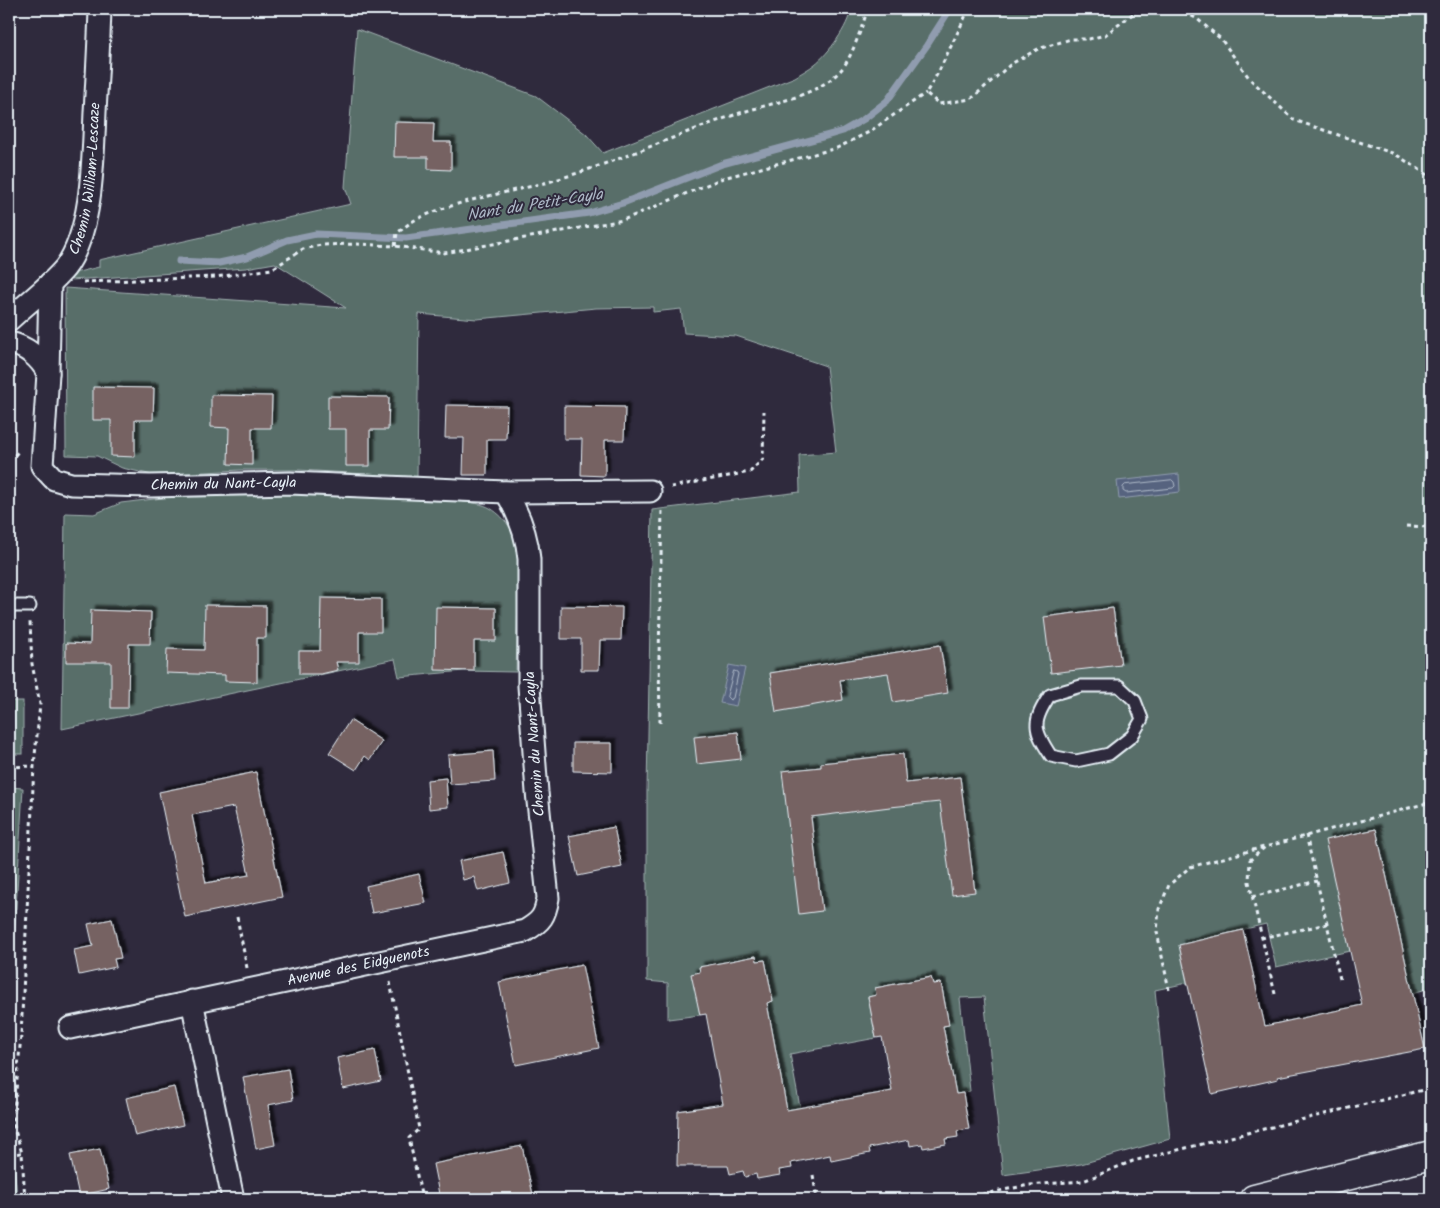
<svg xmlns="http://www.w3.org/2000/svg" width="1440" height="1208" viewBox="0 0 1440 1208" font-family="Kalam,sans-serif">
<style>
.green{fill:#586e69;stroke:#a0b0b0}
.water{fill:#56647f;stroke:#909caf}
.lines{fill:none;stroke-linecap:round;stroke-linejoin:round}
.shore{stroke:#aeb9c8;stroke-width:1}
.stream{stroke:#909caf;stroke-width:7}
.building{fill:#766262;stroke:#e8f1f8;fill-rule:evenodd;filter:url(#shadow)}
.lane-casing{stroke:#e8f1f8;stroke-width:15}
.street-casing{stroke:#e8f1f8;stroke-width:25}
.secondary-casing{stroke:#e8f1f8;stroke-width:31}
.path{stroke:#e8f1f8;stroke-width:3;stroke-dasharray:4 4;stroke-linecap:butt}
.lane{stroke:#2f2a3d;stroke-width:11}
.street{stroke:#2f2a3d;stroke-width:21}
.secondary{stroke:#2f2a3d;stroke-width:28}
.labels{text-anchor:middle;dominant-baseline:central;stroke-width:4;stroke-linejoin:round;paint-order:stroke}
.street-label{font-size:15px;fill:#e8f1f8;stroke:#2f2a3d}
.water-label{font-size:16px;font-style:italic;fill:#aeb9c8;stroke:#2f2a3d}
</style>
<defs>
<filter id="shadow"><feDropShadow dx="4.5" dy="-4.5" stdDeviation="1" flood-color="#0009"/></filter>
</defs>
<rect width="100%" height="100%" fill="#2f2a3d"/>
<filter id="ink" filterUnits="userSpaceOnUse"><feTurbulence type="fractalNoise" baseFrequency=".02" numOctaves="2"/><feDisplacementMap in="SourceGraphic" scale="10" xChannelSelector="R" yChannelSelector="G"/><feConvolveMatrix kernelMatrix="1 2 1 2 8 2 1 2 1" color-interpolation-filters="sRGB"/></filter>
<g filter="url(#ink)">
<g class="green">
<path d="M851,9H1431V937L1428,941L1431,988L1412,993L1376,829L1326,840L1350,951L1276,967L1266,924L1179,945L1187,983L1155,990L1170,1139L1081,1164L1003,1175L984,997L960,998L970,1091L956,1094L943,1026L949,1024L941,983L933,984L931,977L875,988L876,995L868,997L876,1038L790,1054L803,1123L789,1125L767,1003L773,1001L765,960L692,974L700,1015L668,1019V983L647,981V791L652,510L800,492L799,455L836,452L826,366L736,336L684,333L681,309L653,312V307L596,308L477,319L419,314L417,477L299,470H240L153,475L122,468L97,456L66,455L65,288L346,308L275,263L246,268L71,280L70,274L99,267V260L351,204L345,187L357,29L536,96L586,134L603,153L795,77C801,73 809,69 815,64C829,53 848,27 851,9Z"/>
<path d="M237,493C300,493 363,495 426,500C442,501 477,500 490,508C508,519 516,535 519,555L516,672L464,671L399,677L395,659L62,729L65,513L94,514L121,503L179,496Z"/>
<rect x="9" y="701" width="14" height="53"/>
<path d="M9,787L23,788L9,1027Z"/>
<path d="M9,1160H14L17,1199H9Z"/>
</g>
<g class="water">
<path d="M1179,474L1180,492L1119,499L1117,481Z"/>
<path d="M729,665L745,668L736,706L720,703Z"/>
</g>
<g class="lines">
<g class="shore">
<path d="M1172,480L1174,482L1175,486L1173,488L1126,493L1123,491V487L1125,485Z"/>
<path d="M734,671L737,672L738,674L733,698L730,700L727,697Z"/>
</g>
<path class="stream" d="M179,261L219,263L247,257L287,240L316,234L406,238L589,213L623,203L722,164L822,137L843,131L864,119L887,101L927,45L950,9"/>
</g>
<g class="building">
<path d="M395,122L434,123L433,142H451V170L428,169V157H394Z"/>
<path d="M93,387L154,388L153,420H135V457L111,456V420H93Z"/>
<path d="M211,395L272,396L271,428H252V465L228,464L229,428L211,427Z"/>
<path d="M328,396L389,397L388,430H370V466H346V429H328Z"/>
<path d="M446,405L507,406L506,439H487V475H463L464,438H445Z"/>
<path d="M564,406L625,407L624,440H605V476L581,475L582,439H564Z"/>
<path d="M321,598L381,599V632H359V662H336L338,670L321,674H299V651H320Z"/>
<path d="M205,605L266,606V638H257V682L225,681V675L166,673L167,649L204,650Z"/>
<path d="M561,606L622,607L621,640H600L599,670H581V639H561Z"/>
<path d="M436,607L496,608V641H474V671L435,670Z"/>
<path d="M1113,608L1121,665L1051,673L1044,617Z"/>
<path d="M91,610L151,612L150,644H129L128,708H111V662H66V643L90,644Z"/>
<path d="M940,645L948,693L893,702L888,673L840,680L843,700L776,712L770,673Z"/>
<path d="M350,720L382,741L370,760L365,756L356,770L329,753Z"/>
<path d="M738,732L741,759L697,764L694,737Z"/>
<path d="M573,743H612V772L573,771Z"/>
<path d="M493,751L495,781L450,784L448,755Z"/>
<path d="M903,754L906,783L960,777L975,892L952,895L940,802L890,807L811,817L822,911L799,914L782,771L821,767V763Z"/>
<path d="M256,772L282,897L185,917L159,792ZM234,807L249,875L206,883L192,815Z"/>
<path d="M446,778L448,807L429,809L427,780Z"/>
<path d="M614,827L622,867L578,876L569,836Z"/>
<path d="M1376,829L1425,1049L1277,1077L1278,1079L1212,1094L1179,945L1243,930L1265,1026L1362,1005L1325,840Z"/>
<path d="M503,852L510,883L478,891L474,877L463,880L459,861Z"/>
<path d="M419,874L426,903L372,913L366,886Z"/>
<path d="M112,919L121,958L114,959L116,967L79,975L74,950L93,946L88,924Z"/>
<path d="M756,956L757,961L765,960L773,1001L767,1003L787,1110L892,1091L882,1037L876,1038L868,997L876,995L875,988L931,977L933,984L941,983L949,1025L943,1026L956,1094L963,1093L969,1129L957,1131L958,1137L945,1139L946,1144L923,1148L922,1144L910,1146L909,1140L869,1148L870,1153L831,1161L830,1155L791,1163L792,1168L779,1170L780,1175L757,1179L756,1174L745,1177L743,1171L730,1174L728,1166H677L678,1111L723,1104L706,1014L700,1015L691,974L700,972L699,967Z"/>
<path d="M582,965L599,1048L516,1065L499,982Z"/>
<path d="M375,1050L381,1081L343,1089L337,1058Z"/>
<path d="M288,1069L293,1100L268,1105L275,1145L256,1149L243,1077Z"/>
<path d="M174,1087L183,1125L135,1136L126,1098Z"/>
<path d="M522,1146L534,1199H440L433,1164Z"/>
<path d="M100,1149L109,1189L79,1196L70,1155Z"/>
</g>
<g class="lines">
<g class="lane-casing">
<g id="lane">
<path d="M9,606H30"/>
<path d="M1081,686H1119L1135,701L1142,719L1132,736L1109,754L1076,761L1051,756C1033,729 1032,722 1050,695Z"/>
</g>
</g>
<g class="street-casing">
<g id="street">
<path id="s1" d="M9,320C27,303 49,287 65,268C93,231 93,157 95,112C97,78 99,43 100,9"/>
<path id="s2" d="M9,343C26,346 40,358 48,373L42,466L54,479L71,484L150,486L290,483L506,492L650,491"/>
<path d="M48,373L50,283"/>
<path d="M192,1001L233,1199"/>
<path id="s3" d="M70,1028L525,931C542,921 545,916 548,898L537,792L529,686V559C527,534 519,514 506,492"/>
</g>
</g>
<g class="secondary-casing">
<path id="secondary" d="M1254,1199L1431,1155"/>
</g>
<g class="path">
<path d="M969,9L939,71L926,93L939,104L971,99L1011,64L1038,49L1071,39H1089L1105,35L1134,13L1147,9"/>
<path d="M1177,9L1196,18L1221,39L1250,79L1294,120L1395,154L1431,177"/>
<path d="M395,246L397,233C403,229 409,223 415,220C463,197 515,193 565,177C624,159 681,133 740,113C773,102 814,98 840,71C852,59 862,25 868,9"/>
<path d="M83,282L216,277L272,269L303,249L321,245L357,244L395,246L444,253L623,220L723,178L837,148L869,132L926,93"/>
<path d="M9,461L19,451"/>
<path d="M671,487L750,472L763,459L764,411"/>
<path d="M1406,526L1431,527"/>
<path d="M660,723L659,657L662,509"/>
<path d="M9,767L34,766"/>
<path d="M1306,835L1340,979"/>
<path d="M1252,897L1317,881"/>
<path d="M237,917L247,968"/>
<path d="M1261,938L1327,924"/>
<path d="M390,982L419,1129L409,1138L422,1199"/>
<path d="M1169,990L1157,932L1159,909L1169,885L1190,867L1264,847"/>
<path d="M1275,994L1249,882L1250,860L1265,847L1431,802"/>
<path d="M9,1154L22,1153"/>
<path d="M813,1175L817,1199"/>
<path d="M25,1199L22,1153L13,1124L21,1035L34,766L40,704L32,664L30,622"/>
<path d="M959,1199L1029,1185L1083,1181L1133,1161L1431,1088"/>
</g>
<use href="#lane" class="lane"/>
<use href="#street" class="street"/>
<use href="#secondary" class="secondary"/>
</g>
</g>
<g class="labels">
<g class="street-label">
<text stroke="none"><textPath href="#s1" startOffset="170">Chemin William-Lescaze</textPath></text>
<text stroke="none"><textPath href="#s2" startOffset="332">Chemin du Nant-Cayla</textPath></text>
<text transform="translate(535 744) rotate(-94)">Chemin du Nant-Cayla</text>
<text stroke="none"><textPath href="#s3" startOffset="295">Avenue des Eidguenots</textPath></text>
</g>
<g class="water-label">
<text transform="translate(535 205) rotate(-9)">Nant du Petit-Cayla</text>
</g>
</g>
<rect width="1440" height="1208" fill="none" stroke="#2f2a3d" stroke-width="30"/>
<rect x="15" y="15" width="1410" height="1178" fill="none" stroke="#e8f1f8" stroke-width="2" filter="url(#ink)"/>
</svg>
